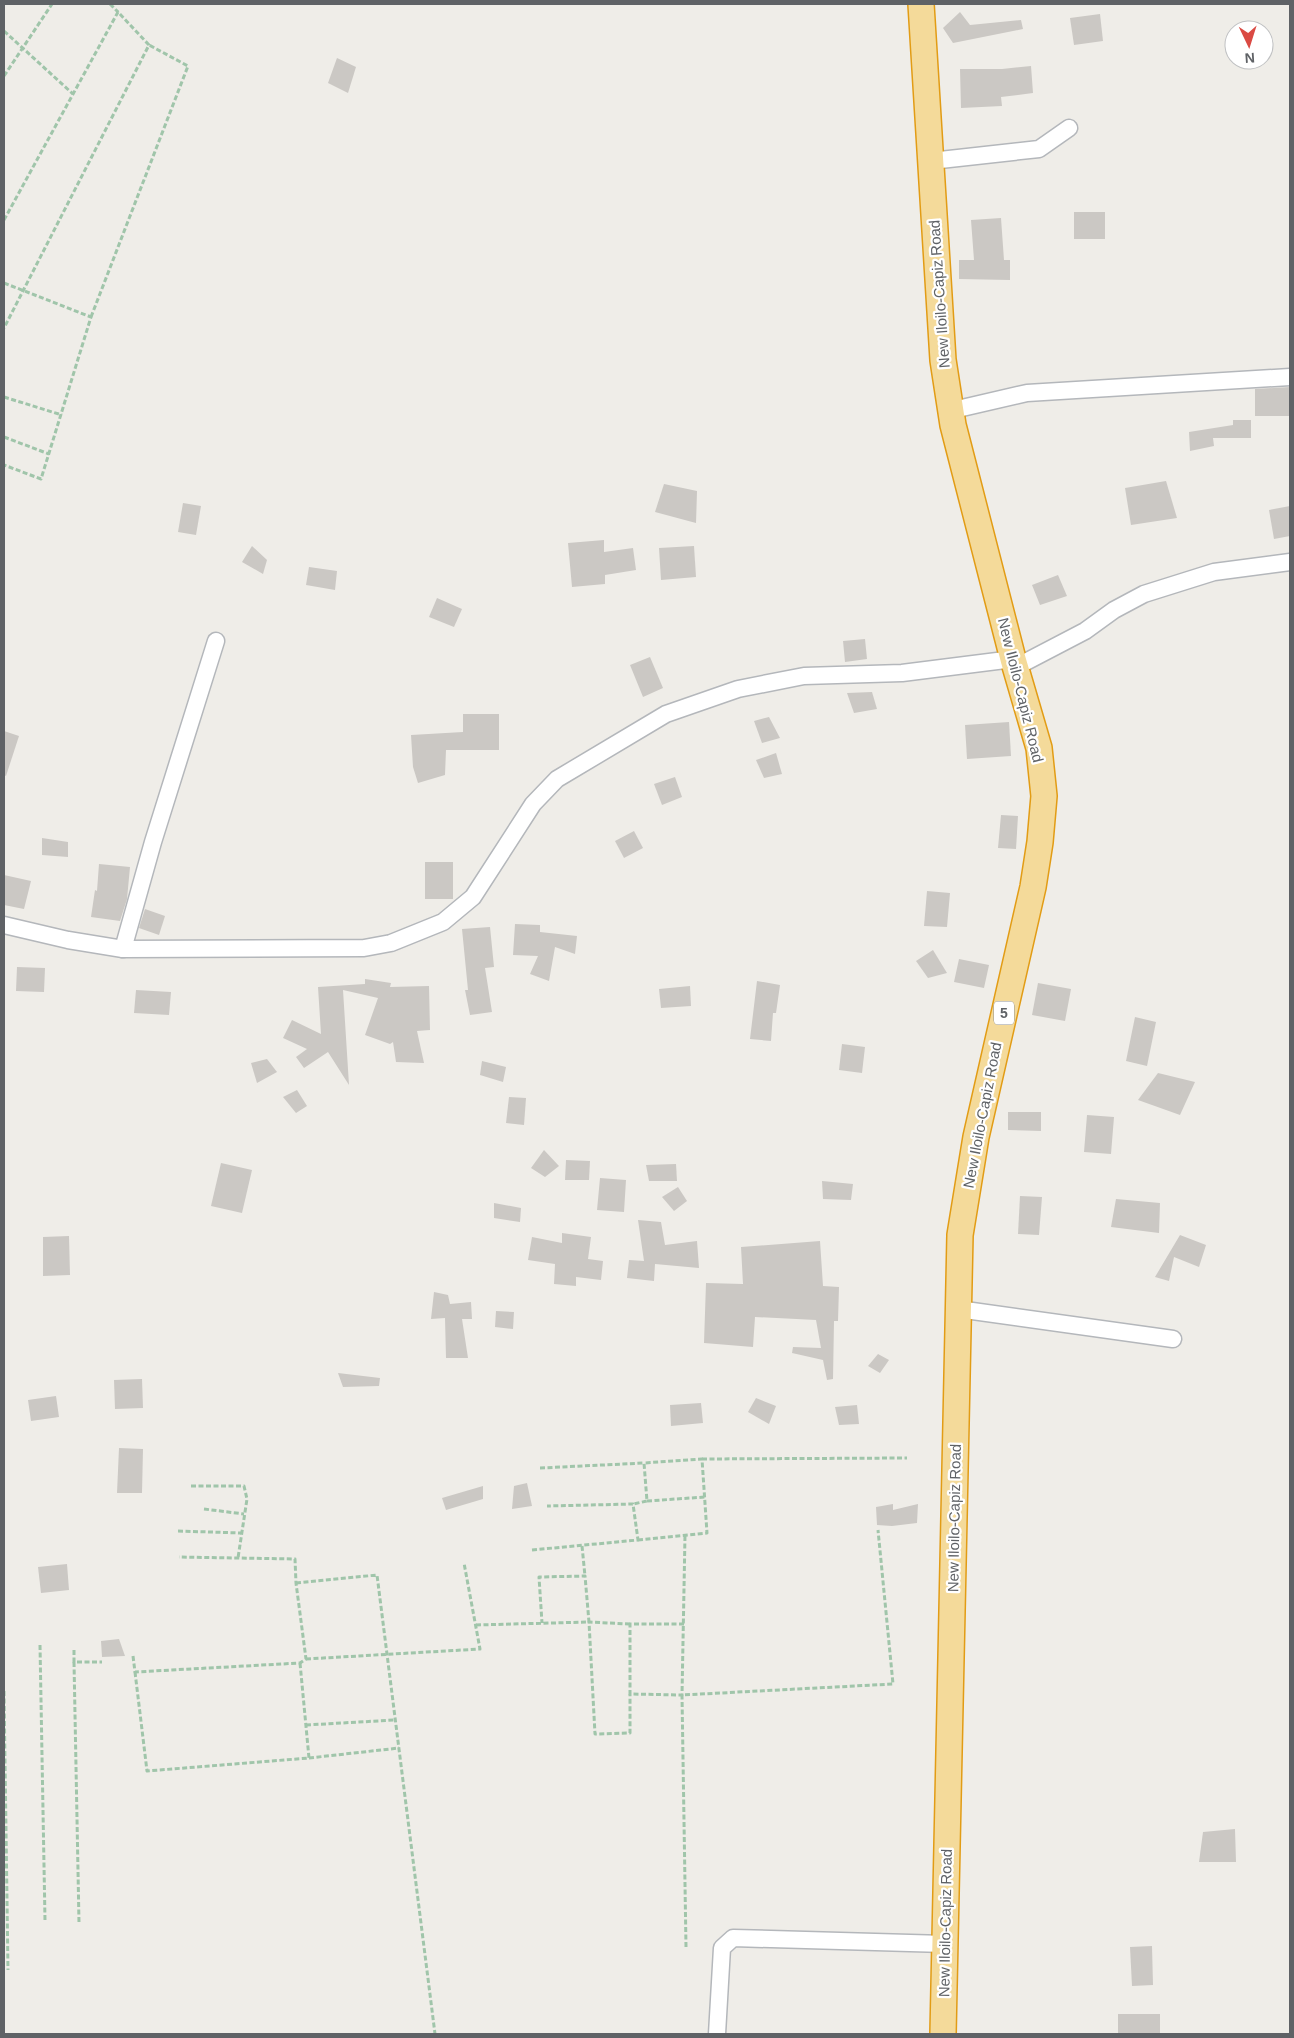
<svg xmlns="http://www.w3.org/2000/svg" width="1294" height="2038" viewBox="0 0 1294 2038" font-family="Helvetica,sans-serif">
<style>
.building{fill:#cbc8c4}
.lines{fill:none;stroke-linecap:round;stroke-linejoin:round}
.minor-casing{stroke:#b4b7bb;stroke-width:19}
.highway-casing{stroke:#e29c15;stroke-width:28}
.path{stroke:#a0c5aa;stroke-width:3;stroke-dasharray:5 2.5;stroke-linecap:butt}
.minor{stroke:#fff;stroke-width:16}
.highway{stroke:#f4da9a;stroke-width:25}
.labels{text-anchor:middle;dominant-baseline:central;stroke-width:4.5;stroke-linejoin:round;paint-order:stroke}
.shield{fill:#fff;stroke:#8f9194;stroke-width:1}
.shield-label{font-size:14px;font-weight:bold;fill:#5f6266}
.street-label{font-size:15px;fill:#5f6266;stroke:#fff}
</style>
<rect width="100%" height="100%" fill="#efede8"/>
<g class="building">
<path d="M960,12L970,25L1021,20L1023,29L953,43L943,28Z"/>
<path d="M1100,14L1103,41L1074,45L1070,18Z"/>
<path d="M337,58L356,67L348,93L328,83Z"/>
<path d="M1031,66L1033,93L1001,97L1002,106L961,108L960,69H1002Z"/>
<rect x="1074" y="212" width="31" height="27"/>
<path d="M1001,218L1004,260H1010V280L959,279V260H974L971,220Z"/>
<path d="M1290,387V416H1255V389Z"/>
<path d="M1233,420H1251V438H1213L1214,446L1190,451L1189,432L1233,425Z"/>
<path d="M1166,481L1177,518L1131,525L1125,488Z"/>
<path d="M664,484L697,491L696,523L655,512Z"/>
<path d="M183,503L201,506L196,535L178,532Z"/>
<path d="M1290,506V536L1274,539L1269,510Z"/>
<path d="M604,540V552L633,548L636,570L605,575V584L572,587L568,543Z"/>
<path d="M252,546L267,560L263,574L242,562Z"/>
<path d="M694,546L696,577L661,580L659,548Z"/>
<path d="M309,567L337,571L335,590L306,585Z"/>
<path d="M1058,575L1067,596L1040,605L1032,585Z"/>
<path d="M437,598L462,609L454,627L429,617Z"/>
<path d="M865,639L867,659L845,662L843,641Z"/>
<path d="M650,657L663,688L643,697L630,665Z"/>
<path d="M872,692L877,709L854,713L847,693Z"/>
<path d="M463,714H499V750H446L445,775L418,783L413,767L411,735L463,732Z"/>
<path d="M769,717L780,738L762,743L754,721Z"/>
<path d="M1009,722L1011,756L967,759L965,725Z"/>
<path d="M4,731L19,736L6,776L4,775Z"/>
<path d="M776,753L782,774L764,778L756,760Z"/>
<path d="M675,777L682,797L662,805L654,784Z"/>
<path d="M1001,815L1018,816L1016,849L998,848Z"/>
<path d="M634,831L643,848L624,858L615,841Z"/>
<path d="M42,838L68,842V857L42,855Z"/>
<rect x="425" y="862" width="28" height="37"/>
<path d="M99,864L130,867L127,899L120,921L91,917L95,890L97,891Z"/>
<path d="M4,875L31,881L24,909L4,905Z"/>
<path d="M927,891L950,893L947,927L924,926Z"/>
<path d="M145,909L165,916L159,935L139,928Z"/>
<path d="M515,924L540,925V932L577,936L575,954L555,947L549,981L530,974L538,956L513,955Z"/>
<path d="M490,927L494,967L485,968L492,1012L470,1015L465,990H468L462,929Z"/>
<path d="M933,950L947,973L928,978L916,961Z"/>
<path d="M959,959L989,965L984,988L954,982Z"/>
<path d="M17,967L45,968L44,992L16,991Z"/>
<path d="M365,979L391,983L390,987L429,986L430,1030L417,1031L424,1063L396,1062L393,1042L390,1044L365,1035L378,998L343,990L349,1085L328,1052L304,1068L296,1057L307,1049L283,1038L292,1020L321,1034L318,987L365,984Z"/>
<path d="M757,981L780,985L776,1013H773L771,1041L750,1039Z"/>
<path d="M1038,983L1071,989L1065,1021L1032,1015Z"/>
<path d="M690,986L691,1006L661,1008L659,989Z"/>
<path d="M136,990L171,992L169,1015L134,1013Z"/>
<path d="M1135,1017L1156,1022L1147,1066L1126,1061Z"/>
<path d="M842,1044L865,1047L862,1073L839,1070Z"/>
<path d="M267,1059L277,1072L257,1083L251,1063Z"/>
<path d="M482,1061L506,1067L503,1082L480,1075Z"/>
<path d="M1158,1073L1195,1082L1180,1115L1138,1100Z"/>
<path d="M297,1090L307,1106L296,1113L283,1097Z"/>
<path d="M509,1097L526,1098L524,1125L506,1123Z"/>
<path d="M1008,1112H1041V1131L1008,1130Z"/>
<path d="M1087,1115L1114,1117L1111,1154L1084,1152Z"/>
<path d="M544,1150L559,1166L545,1177L531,1168Z"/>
<path d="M566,1160L590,1161L589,1180H565Z"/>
<path d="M221,1163L252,1170L242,1213L211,1206Z"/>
<path d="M676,1164L677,1181H649L646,1165Z"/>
<path d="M600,1178L626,1180L624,1212L597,1210Z"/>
<path d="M822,1181L853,1184L851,1200L823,1199Z"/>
<path d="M678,1187L687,1201L674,1211L662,1197Z"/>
<path d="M1020,1196L1042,1197L1039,1235L1018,1234Z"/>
<path d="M1116,1199L1160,1203L1159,1233L1111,1227Z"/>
<path d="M494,1203L521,1208L520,1222L494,1218Z"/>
<path d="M638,1220L661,1222L665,1245L697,1241L699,1268L655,1264L654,1281L627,1278L629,1260L644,1261Z"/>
<path d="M562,1233L591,1237L588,1259L603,1261L601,1280L576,1277V1286L554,1284L555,1264L528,1260L532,1237L562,1243Z"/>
<path d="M1180,1235L1206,1245L1199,1267L1174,1257L1169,1281L1155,1277Z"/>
<path d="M69,1236L70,1275L43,1276V1237Z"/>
<path d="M820,1241L823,1286L839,1287L838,1321H834L833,1379L827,1380L823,1360L792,1353L793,1347L821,1348L816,1320L755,1317L753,1347L704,1343L706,1283L743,1284L741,1247Z"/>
<path d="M434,1292L448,1295L450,1304L471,1302L472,1319H462L468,1358H446L445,1318L431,1319Z"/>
<path d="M496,1311L514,1312L513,1329L495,1327Z"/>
<path d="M878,1354L889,1360L880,1373L868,1366Z"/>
<path d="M338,1373L380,1378L379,1386L343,1387Z"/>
<path d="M142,1379L143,1408L115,1409L114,1380Z"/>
<path d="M56,1396L59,1417L31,1421L28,1400Z"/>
<path d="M756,1398L776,1406L769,1424L748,1412Z"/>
<path d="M701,1403L703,1423L671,1426L670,1405Z"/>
<path d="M857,1405L859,1424L839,1425L835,1407Z"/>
<path d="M119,1448L143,1449L142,1493H117Z"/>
<path d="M527,1483L532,1506L512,1509L514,1486Z"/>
<path d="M483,1486V1499L446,1510L442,1498Z"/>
<path d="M893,1504V1510L918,1504L917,1523L892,1526L877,1525L876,1507Z"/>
<path d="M67,1564L69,1590L41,1593L38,1567Z"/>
<path d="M119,1639L125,1656L102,1657L101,1641Z"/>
<path d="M1235,1829L1236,1862H1199L1203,1832Z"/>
<path d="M1152,1946L1153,1985L1132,1986L1130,1947Z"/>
<rect x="1118" y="2014" width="42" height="20"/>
</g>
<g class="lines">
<g class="minor-casing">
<g id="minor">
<path d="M931,161L1039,149L1069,128"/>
<path d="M949,411L1027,393L1290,377"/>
<path d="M1016,667L1085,631L1114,610L1144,594L1214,572L1290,562"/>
<path d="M4,925L68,940L123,949L364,948L391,943L443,922L473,897L533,804L557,779L666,714L738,689L804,676L902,673L1013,659"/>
<path d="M123,949L153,842L216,641"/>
<path d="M958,1309L1173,1339"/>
<path d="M717,2034L722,1948L733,1938L945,1944"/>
</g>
</g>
<g class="highway-casing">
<path id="highway" d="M921,4L943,360L953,425L1013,659L1039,748L1044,796L1040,842L1033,887L976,1137L960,1235L943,2034"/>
</g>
<g class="path">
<path d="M110,4L118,12"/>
<path d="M4,31L73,94"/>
<path d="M4,76L52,4"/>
<path d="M4,220L118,12L149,45L4,328"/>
<path d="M4,283L91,317L41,479L4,465"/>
<path d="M91,317L188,66L149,45"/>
<path d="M4,397L62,415"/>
<path d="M4,437L49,454"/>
<path d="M702,1459L907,1458"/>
<path d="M540,1468L644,1463L647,1501L633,1504"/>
<path d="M191,1486H244L247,1499L238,1558"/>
<path d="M647,1501L705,1497"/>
<path d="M204,1509L244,1514"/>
<path d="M178,1531L241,1533"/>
<path d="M638,1540L707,1533L702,1459L644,1463"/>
<path d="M582,1546L585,1576"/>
<path d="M532,1550L638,1540L633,1504L547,1506"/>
<path d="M296,1583L377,1575L435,2034"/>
<path d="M630,1624L589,1622L595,1734L630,1733V1694"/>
<path d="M684,1624H630V1694L682,1695L685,1535"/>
<path d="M476,1625L589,1622L585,1576L539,1577L542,1623"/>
<path d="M40,1645L45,1920"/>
<path d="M74,1650V1662H102"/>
<path d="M133,1656L135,1672L300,1663L306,1659L296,1583L295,1559L179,1557"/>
<path d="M306,1659L480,1649L464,1563"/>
<path d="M74,1662L79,1923"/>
<path d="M135,1672L147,1771L309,1758L300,1663"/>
<path d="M4,1691L8,1970"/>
<path d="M306,1725L395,1720"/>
<path d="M309,1758L399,1748"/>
<path d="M686,1947L682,1695L893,1684L878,1530"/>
</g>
<use href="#minor" class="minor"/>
<use href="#highway" class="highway"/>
</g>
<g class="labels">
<rect class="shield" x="994" y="1001.5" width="20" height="23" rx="4"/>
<g class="shield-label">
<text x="1004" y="1013">5</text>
</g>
<g class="street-label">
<text transform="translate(939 294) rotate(-94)">New Iloilo-Capiz Road</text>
<text transform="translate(1021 690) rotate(76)">New Iloilo-Capiz Road</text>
<text transform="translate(982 1115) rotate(-79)">New Iloilo-Capiz Road</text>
<text transform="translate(954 1518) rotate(-89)">New Iloilo-Capiz Road</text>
<text transform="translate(945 1923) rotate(-89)">New Iloilo-Capiz Road</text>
</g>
</g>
<rect width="1294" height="2038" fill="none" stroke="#5f6266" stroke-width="10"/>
<g transform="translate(1249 45) rotate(176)"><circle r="24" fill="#ffffff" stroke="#bfc0c2"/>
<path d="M0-4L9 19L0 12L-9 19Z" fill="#da4a43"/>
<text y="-8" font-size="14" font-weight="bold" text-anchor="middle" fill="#5f6266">N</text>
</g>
</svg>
